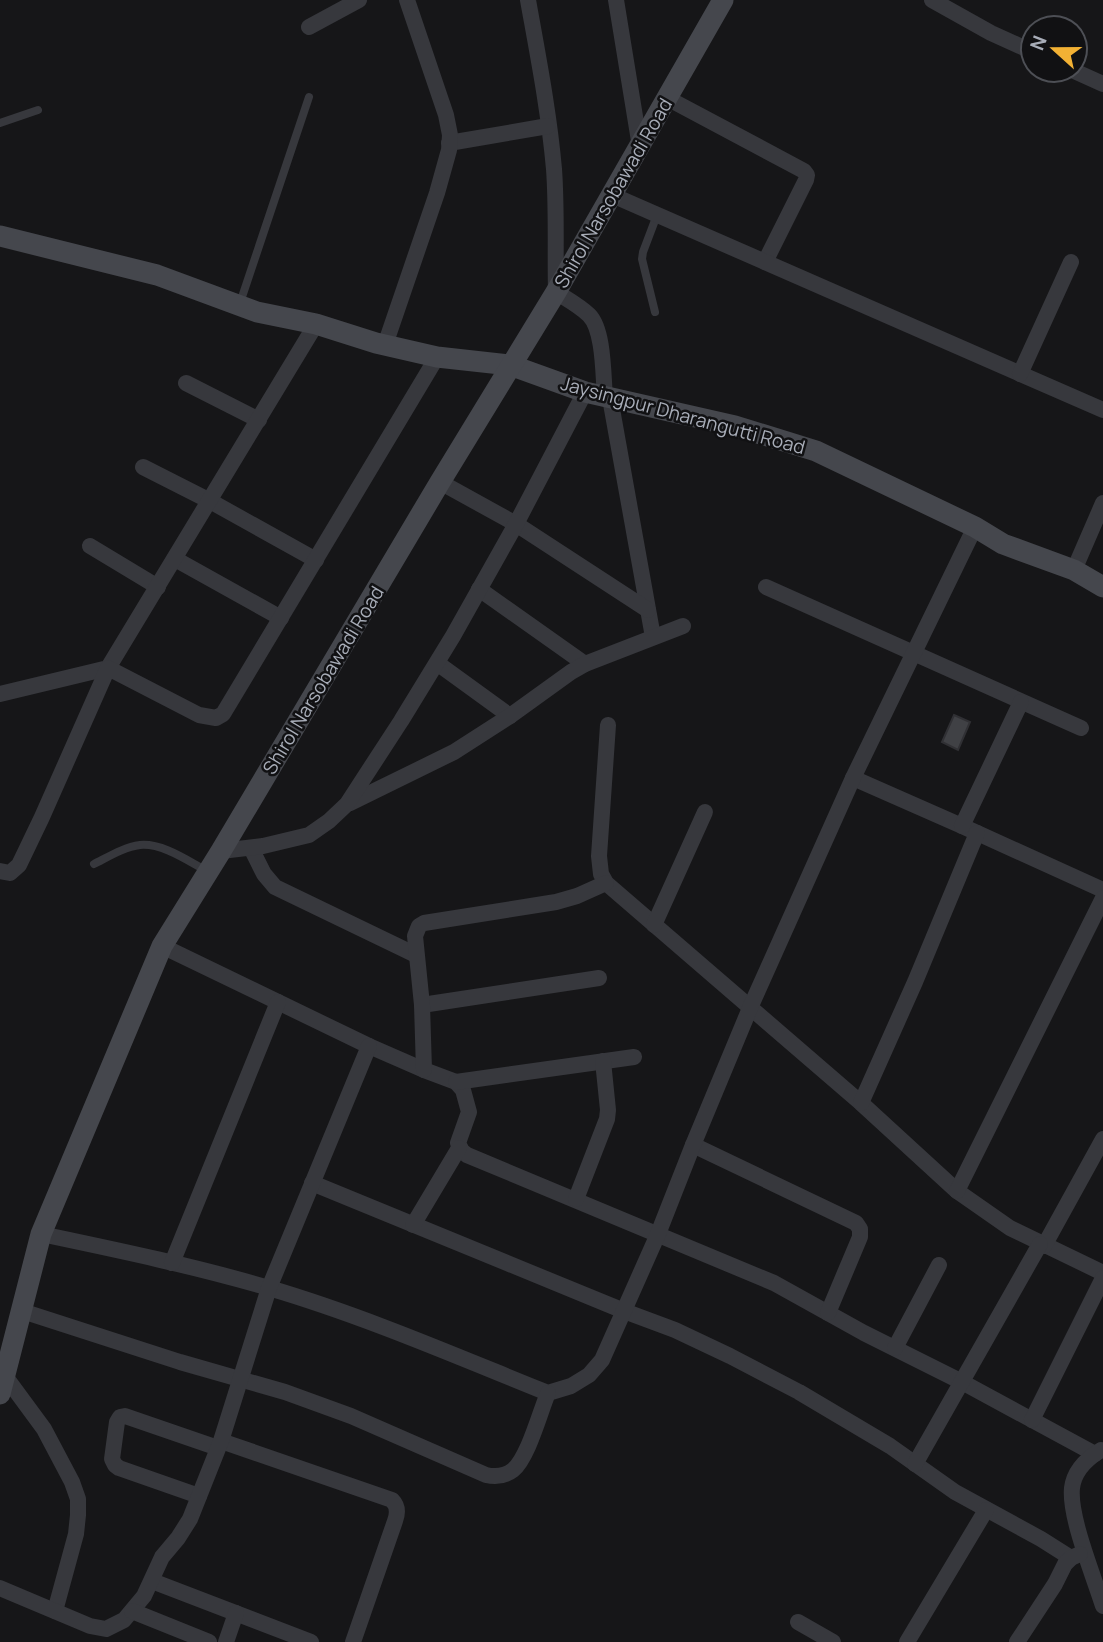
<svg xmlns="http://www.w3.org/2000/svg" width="1103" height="1642" viewBox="0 0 1103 1642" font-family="Manrope,sans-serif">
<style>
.building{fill:#404145;stroke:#303034;stroke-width:2}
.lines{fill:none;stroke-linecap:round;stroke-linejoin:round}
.lane{stroke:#37383d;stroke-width:8}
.street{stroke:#37383d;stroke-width:16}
.secondary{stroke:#45474d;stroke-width:21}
.labels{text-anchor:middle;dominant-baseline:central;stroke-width:5;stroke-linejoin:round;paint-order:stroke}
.street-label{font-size:19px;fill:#a8adb8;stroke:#111113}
</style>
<rect width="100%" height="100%" fill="#161618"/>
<path class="building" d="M954,715L970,722L958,750L942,742Z"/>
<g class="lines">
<g class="lane">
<path d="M0,123L38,110"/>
<path d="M240,303L309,97"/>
<path d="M655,312L642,259L643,252L657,215"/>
<path d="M94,864C108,857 124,847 140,845C163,843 188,861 207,871"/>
</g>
<g class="street">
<path d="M528,0C538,56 549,112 554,169C557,210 555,251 556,292C567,299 580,306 589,315C604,330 603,375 605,397"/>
<path d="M616,0L640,147"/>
<path d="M932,0L991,33L1033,52"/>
<path d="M309,27L359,0"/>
<path d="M1072,70L1103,84"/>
<path d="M667,98L804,171L807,175L806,180L765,262"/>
<path d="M449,143L548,126"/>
<path d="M612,195L1103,410"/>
<path d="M385,345L437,193L449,150L450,135L446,115L407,0"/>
<path d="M1020,374L1071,262"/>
<path d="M186,383L259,420"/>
<path d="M610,398L653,637"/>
<path d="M143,467L210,501L316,560"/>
<path d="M440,482L516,524L648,610"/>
<path d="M90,546L158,587"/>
<path d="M175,559L281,618"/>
<path d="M1074,570L1103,503"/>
<path d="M766,587L1081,728"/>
<path d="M479,589L585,664"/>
<path d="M437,663L510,716"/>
<path d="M0,694L108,668L316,324"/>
<path d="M608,725L599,856L601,874L606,883L861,1103L957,1191L1010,1228L1103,1273"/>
<path d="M853,778L962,826L1103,890"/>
<path d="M350,803L454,752L510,716L571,672L585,664L683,626"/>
<path d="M962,826L1021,702"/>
<path d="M251,848L264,874L275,887L416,955"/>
<path d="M221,851L263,846L309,835L329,821L347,804L401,721L453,636L516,524L585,392"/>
<path d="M0,871L10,873L19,865L42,817L108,668L199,715L216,718L223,714L437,357"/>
<path d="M654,925L705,812"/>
<path d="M162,946L369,1046L424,1070L456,1082L463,1090L469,1112L458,1143L462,1151L467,1155L774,1283L864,1333L962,1382L1095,1454"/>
<path d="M422,1005L599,978"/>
<path d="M424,1070L422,1005L415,936L419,926L424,923L556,902L577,896L606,883"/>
<path d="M456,1082L634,1057"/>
<path d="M861,1103L915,982L977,833"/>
<path d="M693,1145L856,1223L860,1229V1237L828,1313"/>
<path d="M312,1183L624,1311L675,1330L730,1356L799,1392L890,1446L955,1492L1041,1539L1071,1558"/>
<path d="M957,1191L1103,898"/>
<path d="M576,1199L607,1119L608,1110L603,1061"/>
<path d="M413,1225L459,1148"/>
<path d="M41,1234C117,1250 194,1266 269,1288C364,1316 456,1356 548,1393L571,1386L589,1375L602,1360L658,1234L693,1145L750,1008L853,778L975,527"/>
<path d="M1044,1246L1103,1139"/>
<path d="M172,1263L278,1002"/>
<path d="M22,1311L180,1362L285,1392L351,1416L486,1475C495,1477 504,1477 513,1470C528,1458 540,1412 548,1393"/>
<path d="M895,1348L939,1265"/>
<path d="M5,1376L44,1429L72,1482L78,1499V1515L76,1534L55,1611"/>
<path d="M1032,1420L1103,1278"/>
<path d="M221,1441L392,1500C398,1506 398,1513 395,1521L353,1642"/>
<path d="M1101,1450C1086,1459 1074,1471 1072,1488C1069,1517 1094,1577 1103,1606"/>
<path d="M915,1464L1040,1244"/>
<path d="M199,1496L119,1468L115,1465L112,1459L117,1422L120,1417L125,1416L218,1448"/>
<path d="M152,1581L311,1642"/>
<path d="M0,1588L90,1626L106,1629L124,1620L144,1596L162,1557L178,1538L190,1519L221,1441L269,1288L369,1046"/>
<path d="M132,1611L209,1642"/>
<path d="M798,1622L833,1642"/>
<path d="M226,1642L236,1613"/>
<path d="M907,1642L986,1510"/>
<path d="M1017,1642L1055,1584L1065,1564L1071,1558L1080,1554"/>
</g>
<g class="secondary">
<path d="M0,236L157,275L257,312L316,324L376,343L437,357L510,365L585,392L735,426L816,451L975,527L1003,544L1074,570L1103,587"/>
<path d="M0,1394L41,1234L162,946L221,851L440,482L556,292L723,0"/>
</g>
</g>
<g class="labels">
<g class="street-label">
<text transform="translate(613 193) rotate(-60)">Shirol Narsobawadi Road</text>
<text transform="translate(683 415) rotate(15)">Jaysingpur Dharangutti Road</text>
<text transform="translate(323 680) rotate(-59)">Shirol Narsobawadi Road</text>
</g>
</g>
<g transform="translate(1054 49) rotate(291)"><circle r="33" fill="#111113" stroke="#4d4f55" stroke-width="2"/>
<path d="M0-5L12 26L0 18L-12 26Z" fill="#f2b134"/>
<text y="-10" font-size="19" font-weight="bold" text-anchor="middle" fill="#a8adb8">N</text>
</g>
</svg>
